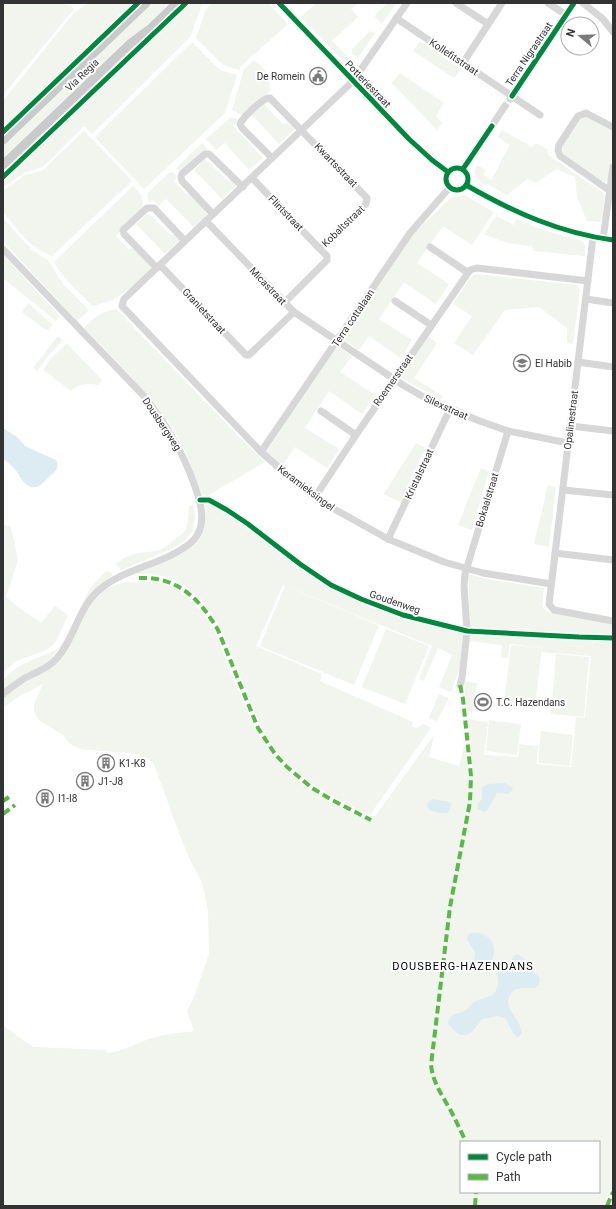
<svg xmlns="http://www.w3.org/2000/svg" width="616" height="1209" viewBox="0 0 616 1209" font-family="Roboto,sans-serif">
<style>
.green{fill:#f1f5ed;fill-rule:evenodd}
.water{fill:#ddebf3}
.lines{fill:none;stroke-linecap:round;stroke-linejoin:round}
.minor-tunnel{stroke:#d6d6d6;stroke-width:7;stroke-dasharray:7 3.5;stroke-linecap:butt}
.minor{stroke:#d7d7d7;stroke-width:7}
.major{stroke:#cacaca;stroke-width:9}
.quiet{stroke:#58b947;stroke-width:4;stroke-dasharray:8 4;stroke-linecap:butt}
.cycleway-casing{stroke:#fff;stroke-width:8}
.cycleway{stroke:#00873e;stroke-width:5}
.labels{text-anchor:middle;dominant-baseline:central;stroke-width:4;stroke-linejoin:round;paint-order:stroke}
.street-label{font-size:10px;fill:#333;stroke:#fff}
.poi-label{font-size:10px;fill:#333;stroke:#fff;text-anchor:start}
.neighbourhood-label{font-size:11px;letter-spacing:1px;fill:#000;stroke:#fff}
</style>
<rect width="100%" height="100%" fill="#fff"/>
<g class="green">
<path d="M3,3H60L72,6L73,10L3,95Z"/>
<path d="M87,3H137L3,130V101L72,15Z"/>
<path d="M149,3H170L3,162V145L21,125Z"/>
<path d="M188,3H204L201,6L191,36L92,134L84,126L43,167L26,172L3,187V179Z"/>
<path d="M212,3H268L288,24L241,66L239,70L223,65L196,38L206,9Z"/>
<path d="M316,3H358L351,9L358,17L332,41L355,64L351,69L301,17Z"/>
<path d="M387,3H396L382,24L375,17L376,14Z"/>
<path d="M370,31L375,33L358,58L352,54V49Z"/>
<path d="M152,34L5,173L4,171L133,48Z"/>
<path d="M420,41L461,69L454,78L413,51Z"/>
<path d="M192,42L220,70L237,75L225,113L144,189L95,137Z"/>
<path d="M254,60C267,71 269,74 270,91L243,116L232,110L244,69Z"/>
<path d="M400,73L444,103L436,116L442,123L437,130L392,83Z"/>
<path d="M263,103L283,124L288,123L295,129L279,144L251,114Z"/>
<path d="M585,116L613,130V150L609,179L606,182L602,181L563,155L562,146L579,119Z"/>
<path d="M231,117L239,120L233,126L263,158L249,170L225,143L216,150L206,139Z"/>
<path d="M502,130L532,147L536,143L548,150L547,152L548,155L602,192L605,196L601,222L587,221L577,197L575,177L556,169L536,183L527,179L507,195L487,184L486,186C477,179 472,176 477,165L486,170L483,175L491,180L510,145L498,137Z"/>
<path d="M84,131L132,181L52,256C28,247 19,230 3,212V191L25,175L42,171Z"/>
<path d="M202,143L208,149L181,173L176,168Z"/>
<path d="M205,159L227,180L233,179L238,184L222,199L194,170Z"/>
<path d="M172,172L177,177L174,181L186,194L192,193L210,212L194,227L166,199L158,206L153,200L149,203L147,195L148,193L169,173Z"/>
<path d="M133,186L141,194L144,208L116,236L128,249L134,248L152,267L150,268L152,270L140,281L113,300L94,306L91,305L62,275L54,262Z"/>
<path d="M464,195L494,212L472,245L443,226L417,263L449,284L436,304L404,282L379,319L412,340L401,358L369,336L359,350L342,339L413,234L453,196Z"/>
<path d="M148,213L169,234H176L181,239L165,254L136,224Z"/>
<path d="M496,216L514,225L517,219L546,231L583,241L585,247V256L533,251L532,246C514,245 501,242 484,234Z"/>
<path d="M3,218L32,250L48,260L63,284L87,308L88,311L77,321L3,241Z"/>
<path d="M3,255L57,313L59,316L56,321L3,278Z"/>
<path d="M476,274L577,285L580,290L573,344L567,343V328L539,307L505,310L473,355L454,343L472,316L453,304L470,278Z"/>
<path d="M28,303L53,325L48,330L44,329L22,312Z"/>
<path d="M116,309L239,437L265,462L207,496L202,494C193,473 187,451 175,432C150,393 116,361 84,328C95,317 100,312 116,309Z"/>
<path d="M427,335L437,343L414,378L443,396L440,400L402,378L401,374Z"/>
<path d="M58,336L63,340L48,356L37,371L33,368Z"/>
<path d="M67,344L102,380L98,385C87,383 79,384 71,391L43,370L52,357Z"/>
<path d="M337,346L352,356L340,372L375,395L362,414L329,391L305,428L339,449L327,468L295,447L282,466L266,452Z"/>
<path d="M416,443L426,448L404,493L405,496L402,503L384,494Z"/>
<path d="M481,468L489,471L472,530L458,525Z"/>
<path d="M548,485L556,487L549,547L534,544Z"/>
<path d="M193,505L195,519L192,532L183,542L169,550L121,570L116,564L124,558L137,553L156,551L164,548L173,541L185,531L188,522L189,506Z"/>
<path d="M205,505C223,504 268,544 283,556C315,579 349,599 387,613C411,622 437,627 463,633L460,667L451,692L439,687L452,655L438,648L424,681L419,679L432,646L283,585L256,646L322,674L320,681L413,722L412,727L418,728L423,724L431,728L370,815C334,798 302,782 276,750C231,692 231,562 130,575C141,570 152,565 164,561C194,549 208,540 205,505Z"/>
<path d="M3,524L11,527L18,561L6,597L19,608L41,623L55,606L68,615L56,641L52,646L44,651L16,661L3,673Z"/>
<path d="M106,571L110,572L113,575L91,593L81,606L91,587Z"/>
<path d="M468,574L487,579L544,588L542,606L547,612L613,623V636L470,629Z"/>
<path d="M129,581L128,582C139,582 150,581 161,583C181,587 202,610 212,627C218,637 221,648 225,658C239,690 250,725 271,753C296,786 331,803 367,820L375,816L434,735L429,757L459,766L465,743L469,778L473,776L467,719L488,722L484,755L518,757L519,744L538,746L537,764L571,767L576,717L585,718L591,656L542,652V648L510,644L508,658L501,657L502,645L469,641L470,633L613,641V1185L604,1206H3V1025L21,1039L34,1047L106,1050L107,1053C119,1052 129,1047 141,1042C152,1037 179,1031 191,1032L194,1030L187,1011L194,997L209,954L208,910L202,882L190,860L181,838L153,762L137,754L81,749L70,744L63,735L39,720L36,716L34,711V704L43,684L18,697L3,708V698L21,684L46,672L56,663L84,611L99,594L109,587ZM461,1142H599V1192H461Z"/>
<path d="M285,586L379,625L354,685L260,646Z"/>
<path d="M386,629L429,646L405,704L362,687Z"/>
<path d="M511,645L542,648L535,707L504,703Z"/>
<path d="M60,647L51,659L44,665L19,678L3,690V680C8,675 14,669 20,666C33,658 48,655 60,647Z"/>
<path d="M556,654L589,657L584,717L551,714Z"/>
<path d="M464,681L477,683L475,695L474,710L472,712L466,711Z"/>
<path d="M439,694L449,698L437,721L429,718Z"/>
<path d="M489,720L521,724L517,755L486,751Z"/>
<path d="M541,731L573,735L570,766L538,763Z"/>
</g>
<g class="water">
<path d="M3,428L17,437L25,446L56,460C61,469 54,472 48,478C42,484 36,491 27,485C22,482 20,476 17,472C14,467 8,463 3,459Z"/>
<path d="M505,783L513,788L512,791L507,794L497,793L487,811L484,812L478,809V804L482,799V787L488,784Z"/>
<path d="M432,799L450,802L451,805L448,813H439L429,810L427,805L428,802Z"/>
<path d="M471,933C486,931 498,942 493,958C492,962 491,966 487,969C484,971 481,971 478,971L473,968L475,952L467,939L468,935Z"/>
<path d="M517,954L524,958L531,970L540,978L539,984L535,988H523L514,990C498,1005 519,1016 522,1032L518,1038L513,1033L506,1019L498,1016L482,1019L472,1032L466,1035H461L457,1033L448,1024C449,1012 458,1015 466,1010C470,1008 471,1004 475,1002C483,996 494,999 497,988C500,981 496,975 497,969L500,966C513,968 509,957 517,954Z"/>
</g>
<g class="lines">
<path class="minor-tunnel" d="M503,109L510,99"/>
<g class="minor">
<path d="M279,3L409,139L432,160L448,172"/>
<path d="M407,3L353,81L124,299L122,306L261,452L299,485L327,505L388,539L444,562L483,573L551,584"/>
<path d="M456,3L488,24"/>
<path d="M548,3L566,15"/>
<path d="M583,3L603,19L613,32"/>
<path d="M396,18L540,115"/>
<path d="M463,63L502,3"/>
<path d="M510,99L574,3"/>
<path d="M272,158L242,128L240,124C244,116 260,101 268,98H270L367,198L366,204L319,248L327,256V260L284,303"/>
<circle cx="457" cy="179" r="11"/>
<path d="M463,169L503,109"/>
<path d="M252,178L319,248"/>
<path d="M466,185C513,212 560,233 613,240"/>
<path d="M610,191L560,156L558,150L559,145L578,116L586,113L613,127"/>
<path d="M213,214L182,181L181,177L182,174L205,154H209L243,187"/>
<path d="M206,221L294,312L403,385L422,396L477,420L508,431L568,443"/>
<path d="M593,237L549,604L554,610L613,621"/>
<path d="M603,239L613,167"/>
<path d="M430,247L467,272"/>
<path d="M3,249L143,395C165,422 181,448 193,481C201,502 210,529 188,545C161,565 125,568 99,590C78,608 75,637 58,657C49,668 37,672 25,678C17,683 10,688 3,694"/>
<path d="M160,265L246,355H249L294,312"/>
<path d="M157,268L124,234L123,230L147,208H154L185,241"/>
<path d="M586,299L613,303"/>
<path d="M395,301L431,325"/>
<path d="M578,362L613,367"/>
<path d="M321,411L356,435"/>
<path d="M571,426L613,431"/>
<path d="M261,452L410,233L450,187"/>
<path d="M563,490L613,495"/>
<path d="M315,497L356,435L470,270L477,268L588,281"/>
<path d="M388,539L450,409"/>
<path d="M555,553L613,560"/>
<path d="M460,685L462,678L467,631L464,586L465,574L508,431"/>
</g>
<g class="major">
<path d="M3,140L146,3"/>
<path d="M3,165L131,43L151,28L177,3"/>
</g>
<g class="quiet">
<path d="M139,578C177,576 200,599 218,630L258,728L275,754L287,767L312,788L332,800L371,820"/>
<path d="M460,685L463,699L471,776L470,802L450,907L431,1065C433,1083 442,1095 451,1111C456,1121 461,1131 466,1142"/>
<path d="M3,801L9,797"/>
<path d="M3,814L15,805"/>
<path d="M475,1206L476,1192"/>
<path d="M607,1206L613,1192"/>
</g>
<g class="cycleway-casing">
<g id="cycleway">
<path d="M279,3L409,139L432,160L448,172"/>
<path d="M512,96L574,3"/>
<path d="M3,132L138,3"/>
<circle cx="457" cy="179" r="11"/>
<path d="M463,169L492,126"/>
<path d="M3,177L186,3"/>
<path d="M466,185C513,212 560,233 613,240"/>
<path d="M200,500H209L227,510L248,524L300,564L331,585L361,599L403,615L467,631L579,637L613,638"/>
</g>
</g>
<use href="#cycleway" class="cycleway"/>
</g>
<defs>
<g id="civic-ring" transform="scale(0.9)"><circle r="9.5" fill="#fff" stroke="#7a7a7a" stroke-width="1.5"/><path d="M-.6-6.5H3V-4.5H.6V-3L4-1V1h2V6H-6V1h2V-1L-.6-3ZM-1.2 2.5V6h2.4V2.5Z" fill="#7a7a7a"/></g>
<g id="school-ring" transform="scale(0.9)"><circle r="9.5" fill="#fff" stroke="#7a7a7a" stroke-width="1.5"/><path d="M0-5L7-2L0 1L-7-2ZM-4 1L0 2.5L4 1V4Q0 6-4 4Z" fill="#7a7a7a"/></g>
<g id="stadium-ring" transform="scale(0.9)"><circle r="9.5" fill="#fff" stroke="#7a7a7a" stroke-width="1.5"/><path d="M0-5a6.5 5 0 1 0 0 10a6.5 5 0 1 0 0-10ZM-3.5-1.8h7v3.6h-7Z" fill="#7a7a7a"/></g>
<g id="building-ring" transform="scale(0.9)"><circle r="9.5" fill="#fff" stroke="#7a7a7a" stroke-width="1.5"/><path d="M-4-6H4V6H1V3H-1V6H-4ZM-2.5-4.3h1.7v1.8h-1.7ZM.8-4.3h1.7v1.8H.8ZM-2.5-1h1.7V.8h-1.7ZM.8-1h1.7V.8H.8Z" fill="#7a7a7a"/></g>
</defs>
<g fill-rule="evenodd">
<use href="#civic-ring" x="318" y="76"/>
<use href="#school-ring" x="522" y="363"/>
<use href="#stadium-ring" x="483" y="702"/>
<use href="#building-ring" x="106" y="763"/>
<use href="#building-ring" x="85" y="781"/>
<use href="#building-ring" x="45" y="798"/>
</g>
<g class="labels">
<g class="street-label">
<text transform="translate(529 54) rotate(-56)">Terra Nigrastraat</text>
<text transform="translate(454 57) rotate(34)">Kollefitstraat</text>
<text transform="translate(82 75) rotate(-44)">Via Regia</text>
<text transform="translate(368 84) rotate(46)">Potteriestraat</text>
<text transform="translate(336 165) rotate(46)">Kwartsstraat</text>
<text transform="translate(286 213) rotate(46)">Flintstraat</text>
<text transform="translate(343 226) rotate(-44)">Kobaltstraat</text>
<text transform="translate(268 286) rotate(46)">Micastraat</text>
<text transform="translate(204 311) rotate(47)">Granietstraat</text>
<text transform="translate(353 318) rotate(-56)">Terra cottalaan</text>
<text transform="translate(393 380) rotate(-55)">Roemerstraat</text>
<text transform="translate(446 407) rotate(24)">Silexstraat</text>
<text transform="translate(571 420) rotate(-83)">Opalinestraat</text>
<text transform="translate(162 424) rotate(56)">Dousbergweg</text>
<text transform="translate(419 474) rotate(-65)">Kristalstraat</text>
<text transform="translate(306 488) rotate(37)">Keramieksingel</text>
<text transform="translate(487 500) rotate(-73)">Bokaalstraat</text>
<text transform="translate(395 602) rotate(19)">Goudenweg</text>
</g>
<g class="poi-label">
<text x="305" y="76" text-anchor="end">De Romein</text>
<text x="535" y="363">El Habib</text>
<text x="496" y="702">T.C. Hazendans</text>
<text x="119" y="763">K1-K8</text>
<text x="98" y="781">J1-J8</text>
<text x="58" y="798">I1-I8</text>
</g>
<g class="neighbourhood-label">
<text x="463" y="966">DOUSBERG-HAZENDANS</text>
</g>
</g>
<rect width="616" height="1209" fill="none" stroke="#333333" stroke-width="8"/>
<rect x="460" y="1141" width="140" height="52" fill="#ffffff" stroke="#adadad"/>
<rect x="468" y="1154" width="20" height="6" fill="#00873e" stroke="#adadad"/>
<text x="496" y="1161" font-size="12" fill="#333333">Cycle path</text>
<rect x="468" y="1174" width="20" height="6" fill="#58b947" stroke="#adadad"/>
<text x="496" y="1181" font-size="12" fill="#333333">Path</text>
<g transform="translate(580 36) rotate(289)"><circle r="19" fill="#ffffff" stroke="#adadad"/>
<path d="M0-3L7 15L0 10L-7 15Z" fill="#7a7a7a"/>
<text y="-6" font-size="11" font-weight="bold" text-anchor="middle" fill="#333333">N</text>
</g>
</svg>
